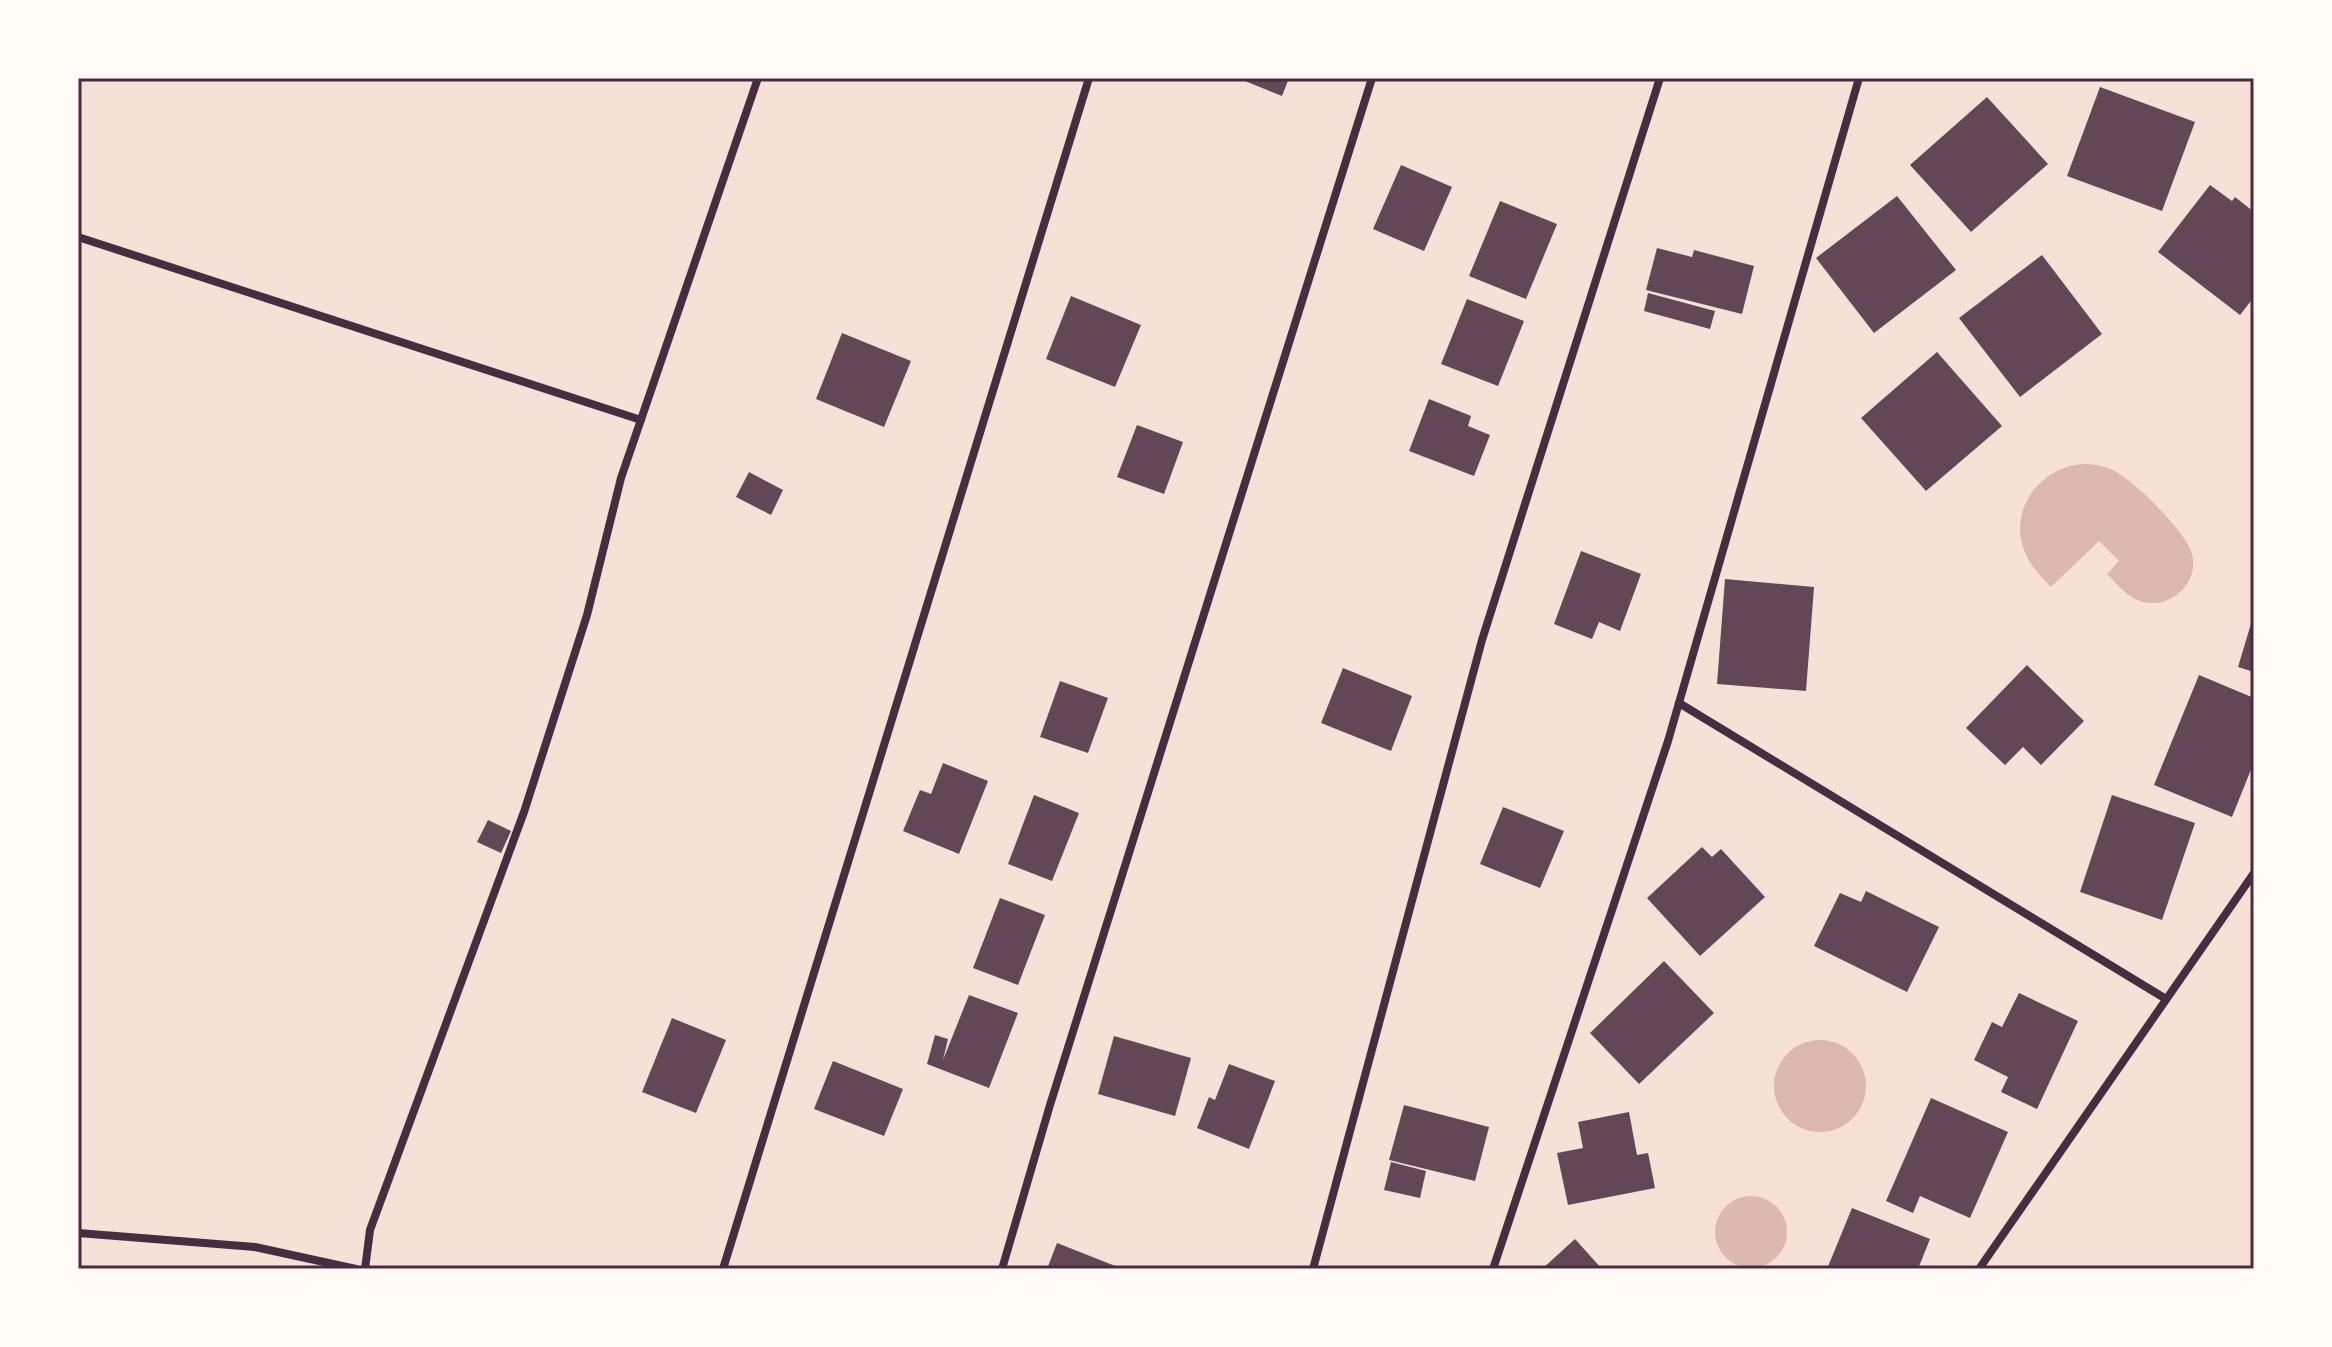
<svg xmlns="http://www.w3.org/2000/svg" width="2332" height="1347" viewBox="0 0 2332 1347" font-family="'Space Grotesk',sans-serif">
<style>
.water{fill:#dcb8b0}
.building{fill:#644757}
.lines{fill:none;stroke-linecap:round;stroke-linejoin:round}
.minor{stroke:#4a2c40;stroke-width:8}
.neatline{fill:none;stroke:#4a2c40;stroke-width:3}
</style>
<rect width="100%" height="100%" fill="#f7e1d7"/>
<g class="water">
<path d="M2083,464C2095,464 2107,466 2118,473C2137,484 2187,533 2192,554C2200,584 2168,611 2140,601C2126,596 2116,583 2107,574L2119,561L2099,541L2051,587C2040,575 2028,564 2023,547C2010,506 2042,467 2083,464Z"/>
<circle cx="1820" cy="1086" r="46"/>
<circle cx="1751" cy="1232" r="36"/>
</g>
<g class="building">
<path d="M1246,78H1289L1282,96L1245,81Z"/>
<path d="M2100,87L2195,122L2162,211L2067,176Z"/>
<path d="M1987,97L2048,164L1971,232L1910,165Z"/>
<path d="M1401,165L1452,187L1424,251L1373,229Z"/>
<path d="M2210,185L2232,201L2235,197L2254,212V297L2240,315L2158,252Z"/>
<path d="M1897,196L1956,270L1874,333L1816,258Z"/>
<path d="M1500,201L1557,224L1526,299L1469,276Z"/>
<path d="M1657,248L1692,257L1694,250L1754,266L1742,314L1646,290Z"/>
<path d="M2042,255L2102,334L2020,397L1959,318Z"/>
<path d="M1648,293L1715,311L1710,329L1644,311Z"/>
<path d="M1071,296L1141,325L1115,387L1046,359Z"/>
<path d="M1467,299L1524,321L1498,386L1441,364Z"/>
<path d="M842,333L911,361L884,427L816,399Z"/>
<path d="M1937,352L2002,426L1926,491L1861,418Z"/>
<path d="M1429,399L1471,416L1468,426L1490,435L1474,476L1409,451Z"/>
<path d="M1137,425L1183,442L1164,494L1117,477Z"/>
<path d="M749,472L783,490L771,515L736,497Z"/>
<path d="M1581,551L1641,574L1620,631L1599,622L1592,639L1554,624Z"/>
<path d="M1725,579L1814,587L1806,691L1717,684Z"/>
<path d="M2253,617H2254V672L2238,667Z"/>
<path d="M2027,665L2084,721L2041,765L2023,747L2005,765L1966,728Z"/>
<path d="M1343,668L1412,696L1391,751L1321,723Z"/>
<path d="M2199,675L2254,698V762L2232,817L2154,785Z"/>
<path d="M1060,681L1108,698L1088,753L1040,737Z"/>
<path d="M943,763L988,781L959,854L903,831L920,790L931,794Z"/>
<path d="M1034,795L1079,813L1052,881L1008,864Z"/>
<path d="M2112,795L2195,823L2162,920L2080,892Z"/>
<path d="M1503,807L1564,831L1540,888L1480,864Z"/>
<path d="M488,820L511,831L501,853L477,842Z"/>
<path d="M1702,847L1712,857L1721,849L1765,897L1700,956L1647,898Z"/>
<path d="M1866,891L1939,927L1907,992L1814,946L1840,893L1861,902Z"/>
<path d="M1000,898L1045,915L1018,985L973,968Z"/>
<path d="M1664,961L1714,1013L1639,1084L1590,1033Z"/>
<path d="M2019,993L2078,1021L2037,1109L2001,1092L2008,1077L1974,1060L1992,1022L2002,1027Z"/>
<path d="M969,995L1018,1013L989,1088L927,1064L935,1035L948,1039L943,1060Z"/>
<path d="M672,1018L726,1040L696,1113L642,1092Z"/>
<path d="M1114,1036L1191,1058L1175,1116L1098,1094Z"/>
<path d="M833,1061L903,1089L884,1136L814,1109Z"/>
<path d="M1229,1064L1275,1081L1249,1149L1197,1128L1209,1097L1215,1100Z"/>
<path d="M1931,1098L2008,1132L1970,1218L1920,1196L1913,1213L1886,1201Z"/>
<path d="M1404,1105L1489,1127L1475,1181L1389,1160Z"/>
<path d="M1629,1112L1637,1155L1648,1153L1655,1188L1568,1205L1557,1153L1583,1148L1578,1122Z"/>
<path d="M1391,1162L1426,1171L1420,1198L1384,1190Z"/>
<path d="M1852,1208L1930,1239L1918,1269H1827Z"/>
<path d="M1575,1239L1602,1269H1542Z"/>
<path d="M1057,1243L1123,1269H1047Z"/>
</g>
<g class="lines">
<g class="minor">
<path d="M78,237L641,420"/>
<path d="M1679,703L2166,999"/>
<path d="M78,1233L255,1247L356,1269"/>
<path d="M365,1269L370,1230L524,812L587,615L621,478L758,78"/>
<path d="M723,1269L1089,78"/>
<path d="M1002,1269L1050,1105L1372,78"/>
<path d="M1313,1269L1482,640L1660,78"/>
<path d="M1493,1269L1668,741L1859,78"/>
<path d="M1979,1269L2254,873"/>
</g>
</g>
<rect width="2332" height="1347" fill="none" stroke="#fffaf5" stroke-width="160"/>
<rect x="80" y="80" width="2172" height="1187" class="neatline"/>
</svg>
